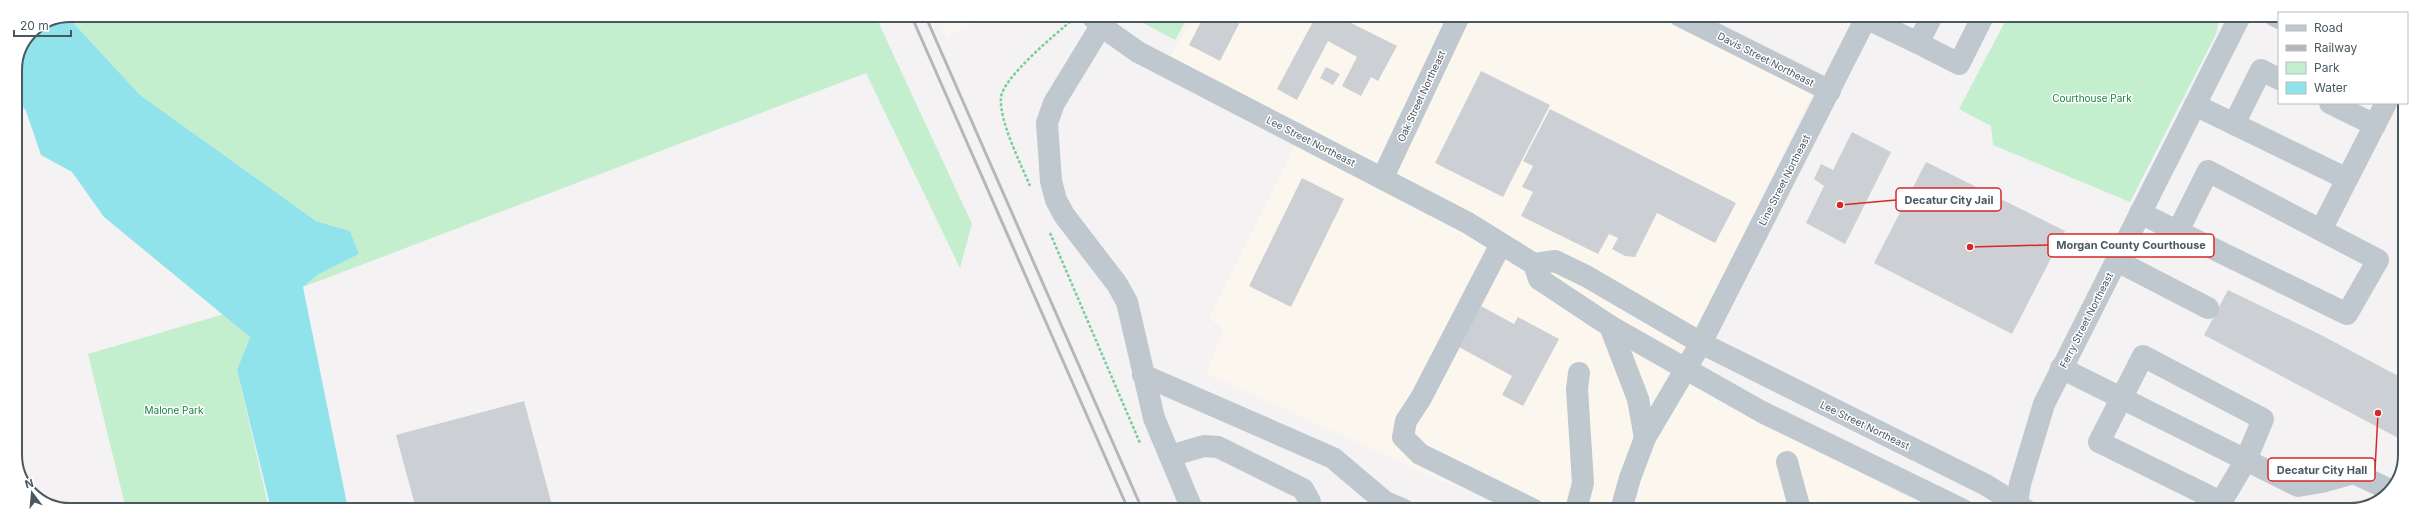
<svg xmlns="http://www.w3.org/2000/svg" width="2420" height="525" viewBox="0 0 2420 525" font-family="Inter,sans-serif">
<style>
.commercial{fill:#fcf7ee}
.green{fill:#c3efcf}
.water{fill:#91e3eb}
.building{fill:#ccd0d4}
.lines{fill:none;stroke-linecap:round;stroke-linejoin:round}
.path{stroke:#7bcd9b;stroke-width:2.5;stroke-dasharray:3 2;stroke-linecap:butt}
.minor{stroke:#bec8ce;stroke-width:22}
.rail{stroke:#b4b8bc;stroke-width:3}
.labels{text-anchor:middle;dominant-baseline:central;stroke-width:3;stroke-linejoin:round;paint-order:stroke}
.street-label{font-size:10px;fill:#4a5860;stroke:#fff}
.park-label{font-size:10px;fill:#1a8242;stroke:#fff}
.rim{fill:none;stroke:#4a5860;stroke-width:2}
.leader{fill:none;stroke:#d62828;stroke-width:1.5}
.callout-dot{fill:#d62828;stroke:#fff;stroke-width:1.5}
.callout{fill:#fff;stroke:#d62828;stroke-width:1.5}
.callout-label{font-size:11px;text-anchor:middle;font-weight:bold;fill:#4a5860}
</style>
<rect width="100%" height="100%" fill="#f4f2f2"/>
<g class="commercial">
<path d="M937,15H992L947,37Z"/>
<path d="M1194,15L1703,16L1821,76L1674,375L1932,510H1532L1444,482L1206,373L1224,330L1209,318L1304,128L1168,60Z"/>
</g>
<g class="green">
<path d="M70,15H875L972,224L960,268L866,73L303,287L319,274L359,254L350,231L316,221L140,95L67,16Z"/>
<path d="M1128,15H1189L1175,40Z"/>
<path d="M2008,16H2214L2219,21L2216,34L2130,202L1993,145L1991,126L1959,109Z"/>
<path d="M224,314L250,337L237,370L269,509H126L88,354Z"/>
</g>
<path class="water" d="M67,16L140,95L316,221L350,231L359,254L319,274L303,287L348,509H271L237,370L250,337L104,217L72,172L41,155L26,111L15,96V70L31,31Z"/>
<g class="building">
<path d="M1204,16H1243L1220,61L1189,45Z"/>
<path d="M1316,16H1337L1397,46L1378,81L1371,77L1361,96L1342,86L1357,57L1328,41L1297,100L1277,89Z"/>
<path d="M1326,67L1340,74L1333,85L1320,78Z"/>
<path d="M1481,71L1550,105L1503,197L1435,163Z"/>
<path d="M1550,109L1736,203L1715,243L1657,213L1635,257L1625,256L1612,249L1618,238L1609,234L1598,254L1521,216L1533,192L1522,187L1533,166L1523,161Z"/>
<path d="M1852,132L1891,152L1845,244L1806,223L1824,186L1814,179L1821,164L1833,170Z"/>
<path d="M1926,162L2065,231L2012,334L1874,263Z"/>
<path d="M1302,178L1344,199L1291,307L1249,286Z"/>
<path d="M2228,290L2323,336L2404,379V441L2204,335Z"/>
<path d="M1481,306L1514,324L1518,317L1559,339L1523,406L1502,395L1512,376L1459,347Z"/>
<path d="M524,401L553,509H416L396,435Z"/>
</g>
<g class="lines">
<g class="path">
<path d="M1030,186C1021,164 999,121 1001,98C1002,78 1056,34 1072,20"/>
<path d="M1050,233L1140,443"/>
</g>
<g class="minor">
<path d="M1091,15L1101,26L1138,52L1468,223L1534,264L1555,261L1586,276L1701,343L1986,485L2026,510"/>
<path d="M1680,16L1830,91"/>
<path d="M1932,16L1918,43L1959,64L1983,16"/>
<path d="M2275,16L2279,18"/>
<path d="M1866,18L1918,43"/>
<path d="M1101,26L1054,103L1047,123L1051,181L1056,200L1064,215L1117,284L1127,302L1154,418L1192,509"/>
<path d="M2330,103L2375,125"/>
<path d="M2195,105L2347,179"/>
<path d="M2234,124L2261,70L2279,79"/>
<path d="M1383,177L1459,16"/>
<path d="M2140,213L2347,314L2378,260L2208,171L2178,231"/>
<path d="M2321,230L2386,103"/>
<path d="M1501,244L1421,398L1406,421L1403,437L1420,454L1534,510"/>
<path d="M2117,261L2208,308"/>
<path d="M1534,264L1539,279L1610,326L1762,412L1963,510"/>
<path d="M1610,326L1638,399L1645,438"/>
<path d="M2143,356L2263,419L2246,460L2221,502L2099,442Z"/>
<path d="M2061,368L2298,486L2322,482L2354,473L2390,490"/>
<path d="M1143,375L1333,458L1385,502L1404,510"/>
<path d="M1170,456L1204,446L1218,447L1303,489L1310,502V510"/>
<path d="M1787,462L1800,510"/>
<path d="M1576,510L1583,483L1577,389L1579,373"/>
<path d="M1621,510L1630,478L1645,438L1701,343L1867,16"/>
<path d="M2016,510L2020,484L2044,404L2240,16"/>
</g>
<g class="rail">
<path d="M911,15L1128,509"/>
<path d="M925,15L1142,509"/>
</g>
</g>
<g class="labels">
<g class="street-label">
<text transform="translate(1766 59) rotate(27)">Davis Street Northeast</text>
<text transform="translate(1421 96) rotate(-65)">Oak Street Northeast</text>
<text transform="translate(1311 141) rotate(27)">Lee Street Northeast</text>
<text transform="translate(1784 180) rotate(-63)">Line Street Northeast</text>
<text transform="translate(2086 320) rotate(-63)">Ferry Street Northeast</text>
<text transform="translate(1865 425) rotate(26)">Lee Street Northeast</text>
</g>
<g class="park-label">
<text x="2092" y="98">Courthouse Park</text>
<text x="174" y="410">Malone Park</text>
</g>
</g>
<path d="M0 0H2420V525H0ZM70 22H2350A48 48 0 0 1 2398 70V455A48 48 0 0 1 2350 503H70A48 48 0 0 1 22 455V70A48 48 0 0 1 70 22Z" fill="#fff" fill-rule="evenodd"/>
<path class="rim" d="M70 22H2350A48 48 0 0 1 2398 70V455A48 48 0 0 1 2350 503H70A48 48 0 0 1 22 455V70A48 48 0 0 1 70 22Z"/>
<path class="leader" d="M1840 205L1896 200M1970 247L2048 245M2378 413L2375 470"/>
<g class="callout-dot">
<circle cx="1840" cy="205" r="4"/>
<circle cx="1970" cy="247" r="4"/>
<circle cx="2378" cy="413" r="4"/>
</g>
<g class="callout">
<rect x="1896" y="188" width="105" height="23" rx="4"/>
<rect x="2048" y="234" width="166" height="23" rx="4"/>
<rect x="2268" y="458" width="107" height="23" rx="4"/>
</g>
<g class="callout-label">
<text x="1949" y="204">Decatur City Jail</text>
<text x="2131" y="249">Morgan County Courthouse</text>
<text x="2322" y="474">Decatur City Hall</text>
</g>
<rect x="2278" y="12" width="130" height="92" fill="#ffffff" stroke="#b7bcbf"/>
<rect x="2286" y="25" width="20" height="6" fill="#bec8ce" stroke="#b7bcbf"/>
<text x="2314" y="32" font-size="12" fill="#4a5860">Road</text>
<rect x="2286" y="45" width="20" height="6" fill="#b4b8bc" stroke="#b7bcbf"/>
<text x="2314" y="52" font-size="12" fill="#4a5860">Railway</text>
<rect x="2286" y="62" width="20" height="12" fill="#c3efcf" stroke="#b7bcbf"/>
<text x="2314" y="72" font-size="12" fill="#4a5860">Park</text>
<rect x="2286" y="82" width="20" height="12" fill="#91e3eb" stroke="#b7bcbf"/>
<text x="2314" y="92" font-size="12" fill="#4a5860">Water</text>
<g transform="translate(32 493) rotate(344)" stroke="#ffffff" stroke-width="3" paint-order="stroke">
<path d="M0-3L7 15L0 10L-7 15Z" fill="#4a5860"/>
<text y="-6" font-size="11" font-weight="bold" text-anchor="middle" fill="#4a5860">N</text>
</g>
<path d="M14 30v6h57v-6" fill="none" stroke="#4a5860" stroke-width="2"/>
<text x="20" y="30" font-size="12" fill="#4a5860" stroke="#ffffff" stroke-width="3" paint-order="stroke">20 m</text>
</svg>
